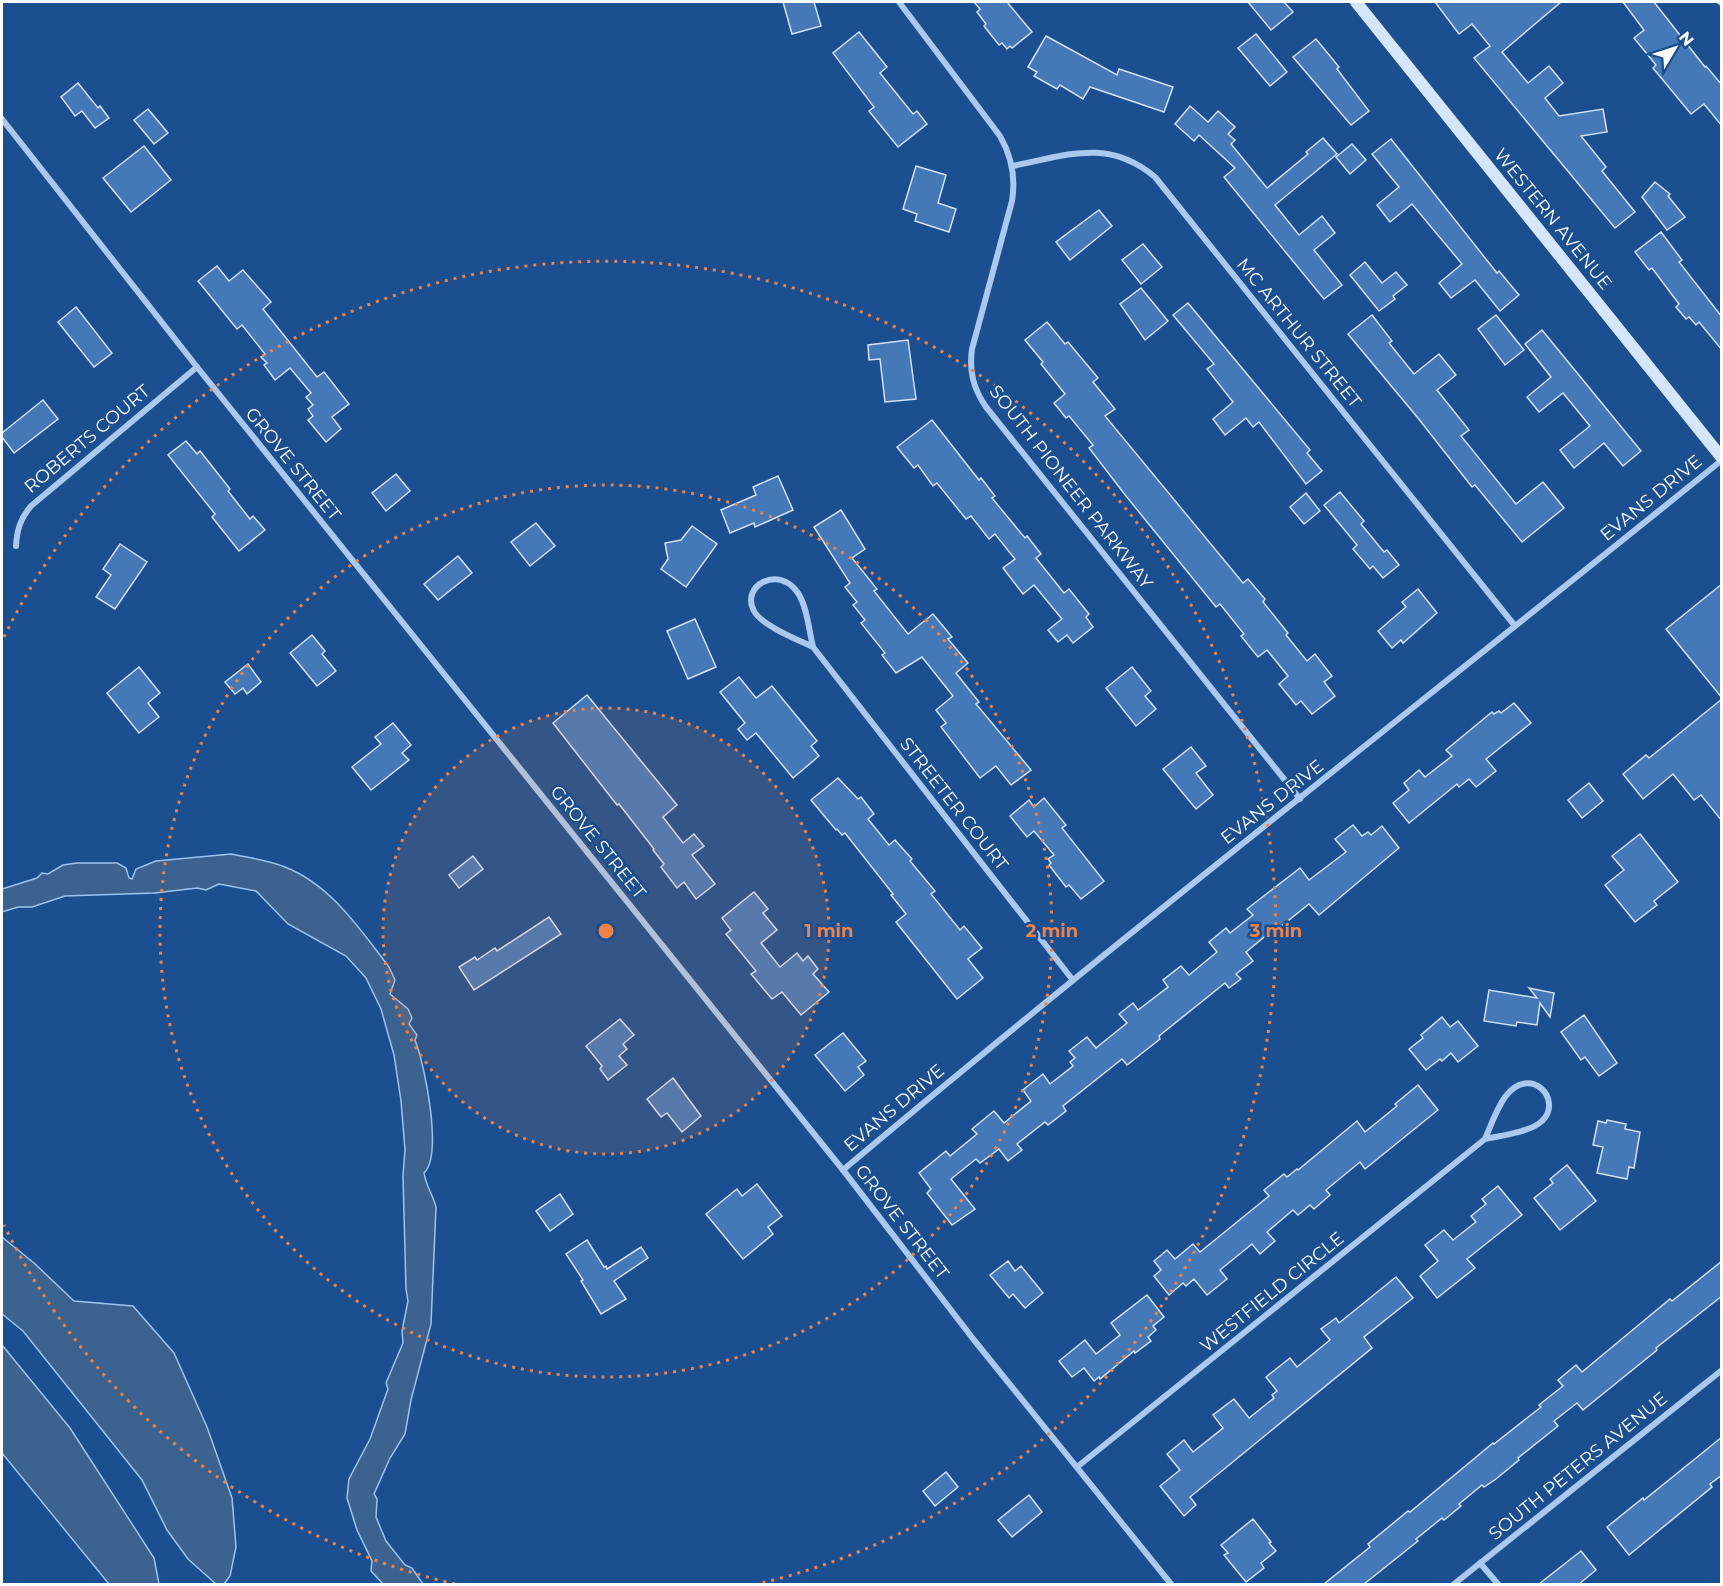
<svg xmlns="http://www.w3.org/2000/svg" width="1723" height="1586" viewBox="0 0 1723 1586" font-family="Montserrat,sans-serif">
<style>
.water{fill:#3c6290;stroke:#9cc4f0;stroke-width:1.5}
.building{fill:#4478b7;stroke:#cfe3fa;stroke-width:1.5}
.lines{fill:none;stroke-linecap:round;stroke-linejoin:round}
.street{stroke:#a9c9ee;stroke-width:6}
.secondary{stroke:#d6e6fa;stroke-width:12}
.ring{fill:none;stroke:#ee8249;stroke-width:3;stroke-dasharray:3 6}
.labels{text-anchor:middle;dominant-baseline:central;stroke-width:5;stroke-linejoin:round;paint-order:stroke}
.street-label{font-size:18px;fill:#fff;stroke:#1b4f8f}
.centre{fill:#ee8249;stroke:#1b4f8f;stroke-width:3}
.ring-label{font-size:18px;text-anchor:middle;font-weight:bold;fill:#ee8249;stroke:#1b4f8f;stroke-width:5;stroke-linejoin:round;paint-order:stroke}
</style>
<rect width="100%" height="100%" fill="#1b4f8f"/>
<g class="water">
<path d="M231,854C250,858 268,860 285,867C331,885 360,929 389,967L395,980L390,994L408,1009L412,1018L409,1024L417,1035L415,1040C425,1065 443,1155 424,1173C426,1186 433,1195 436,1207L431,1324L411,1400L405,1434L390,1458L374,1494L377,1499L376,1517L386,1541L405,1565L412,1568L423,1584H383L371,1571L372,1561L357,1530L347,1498L349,1479L370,1439L388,1389L386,1383L403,1343L402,1331L408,1301L406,1289L403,1176L405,1150L401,1101L394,1055L381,1009L366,978L346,956L288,924L256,891L219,884L206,890L197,888L155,893L65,896L32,907H18L2,912V889L37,878L42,873L48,874L63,865L77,863H117L126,868L129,878L132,879L136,869L156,861Z"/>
<path d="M2,1237L34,1263L74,1301L133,1306L174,1353L207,1427L232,1498L236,1547L230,1576L224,1584H216L188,1559L167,1530L142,1480L23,1331L2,1314Z"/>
<path d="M2,1345L70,1428L154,1558L159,1584H109L2,1453Z"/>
</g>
<g class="building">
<path d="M783,2H814L821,26L792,34Z"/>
<path d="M974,2H1007L1032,32L1012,48L1010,46L1007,49L1002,43L999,45L984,26L986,24L977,12L980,9Z"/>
<path d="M1248,2H1284L1293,12L1271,30Z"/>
<path d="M1435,2H1561L1502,52L1528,83L1549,66L1563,83L1545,98L1559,116L1603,109L1607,132L1581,136L1606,167L1602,171L1635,212L1615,228L1474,58L1490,46L1472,24L1459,34Z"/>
<path d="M1623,2H1654L1705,67L1706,66L1722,85V126L1704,104L1691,114L1653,68L1656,65L1634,38L1644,30Z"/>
<path d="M859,32L887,67L880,73L913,114L917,111L927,124L898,147L869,111L874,107L833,53Z"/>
<path d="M1256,34L1287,72L1270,86L1238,48Z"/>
<path d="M1046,36L1117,75L1119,69L1173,87L1164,112L1090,87L1083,99L1060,85L1057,89L1034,76L1037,72L1028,67Z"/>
<path d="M1316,39L1339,67L1337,69L1369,111L1351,125L1293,57Z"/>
<path d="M78,83L98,108L100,106L109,118L95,128L82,111L75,116L61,97Z"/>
<path d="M1190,106L1208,122L1218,111L1235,127L1228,134L1235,140L1231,144L1267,188L1308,154L1306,152L1323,138L1337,154L1275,205L1299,235L1322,216L1335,233L1314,250L1342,285L1324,299L1224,177L1235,168L1199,135L1194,141L1175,124Z"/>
<path d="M148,109L168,133L154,144L134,120Z"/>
<path d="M1391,139L1497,273L1499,271L1519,295L1500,311L1475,280L1451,298L1439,283L1462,264L1412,204L1390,222L1377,205L1399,187L1372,154Z"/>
<path d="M1352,144L1366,160L1350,174L1336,157Z"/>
<path d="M144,146L171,180L131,212L103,178Z"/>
<path d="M916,166L946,175L938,203L956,209L949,232L915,221L917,214L903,209Z"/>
<path d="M1655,182L1670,194L1668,196L1685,217L1667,230L1642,197Z"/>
<path d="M1099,210L1112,226L1070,260L1056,242Z"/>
<path d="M1661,232L1682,260L1679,262L1722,317V350L1699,322L1696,325L1689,317L1686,319L1676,307L1679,304L1652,268L1649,270L1635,252Z"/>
<path d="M1143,244L1162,267L1141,284L1122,260Z"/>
<path d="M1365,262L1382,283L1396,272L1407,285L1393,296L1395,299L1379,311L1350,275Z"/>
<path d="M217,266L229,281L243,270L271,302L263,309L317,377L324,372L349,404L332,417L341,429L326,442L308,420L313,416L308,409L313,405L306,397L311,393L290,368L275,380L264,365L267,363L261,357L265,354L242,325L237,329L198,281Z"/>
<path d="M1141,288L1168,321L1145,340L1120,304Z"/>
<path d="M1188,303L1310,450L1307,453L1322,471L1306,484L1259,422L1253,427L1246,418L1225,435L1213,419L1233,402L1207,369L1214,364L1173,315Z"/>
<path d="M76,307L112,353L94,367L58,322Z"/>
<path d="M1372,315L1392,341L1389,343L1414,374L1439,354L1456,375L1437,390L1469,430L1461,436L1516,504L1543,482L1564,508L1522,542L1475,485L1472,487L1418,418L1348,334Z"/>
<path d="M1496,315L1524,350L1505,365L1478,329Z"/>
<path d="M1047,322L1065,344L1068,342L1098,378L1093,382L1115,409L1105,416L1243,583L1248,579L1265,599L1263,602L1288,633L1286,635L1307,661L1315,654L1332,676L1324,682L1335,696L1312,714L1301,701L1296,705L1279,684L1288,676L1267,650L1258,657L1241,636L1244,634L1220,604L1216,607L1126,496L1089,448L1093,445L1069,416L1066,418L1054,403L1065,394L1041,364L1043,362L1025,340Z"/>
<path d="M1542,330L1641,451L1623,466L1604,443L1574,468L1560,450L1590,426L1563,393L1539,412L1527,397L1551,377L1525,344Z"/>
<path d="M908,340L916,399L885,402L880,359L869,360L868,345Z"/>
<path d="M43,400L58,419L14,453L2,437V433Z"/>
<path d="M932,420L979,480L981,478L995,496L992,498L1025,538L1027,536L1041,554L1036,558L1064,593L1069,589L1089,614L1086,617L1093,627L1073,643L1067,635L1058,642L1048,630L1062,619L1034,585L1023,594L1003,568L1015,559L995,534L989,539L971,516L966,519L937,483L933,486L918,465L914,468L897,447Z"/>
<path d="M186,441L197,454L200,451L230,489L228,491L250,519L253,516L265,530L239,551L212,517L215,514L168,455Z"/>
<path d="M396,474L410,491L386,511L372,493Z"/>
<path d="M778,476L793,510L755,527L754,523L730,533L721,510L756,495L753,487Z"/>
<path d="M1340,492L1364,521L1361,524L1384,552L1387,550L1399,565L1383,578L1373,566L1370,569L1353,549L1357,545L1324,505Z"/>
<path d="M1306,493L1320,511L1304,524L1290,507Z"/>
<path d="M841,510L865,549L852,558L877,589L874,591L908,634L933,614L952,637L948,639L968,663L956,673L979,702L976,704L1031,770L1011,785L996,766L980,778L941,727L946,723L936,710L953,696L922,657L896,673L882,655L885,653L861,623L865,620L853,605L857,602L845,587L850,583L814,527Z"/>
<path d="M536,523L555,546L530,566L511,542Z"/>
<path d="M692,526L717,544L686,587L661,569L668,559L665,543L681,540Z"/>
<path d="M120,544L147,562L115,609L96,597L111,575L103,569Z"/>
<path d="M458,556L472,573L438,600L424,584Z"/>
<path d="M1722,584V698L1666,629Z"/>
<path d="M1418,589L1437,613L1403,643L1401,640L1392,648L1378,631L1406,607L1402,602Z"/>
<path d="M695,619L716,667L688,679L667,631Z"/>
<path d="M312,635L325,651L322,654L336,671L317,686L290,653Z"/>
<path d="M248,664L261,682L247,694L243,688L235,694L225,682Z"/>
<path d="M139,667L160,693L148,703L159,717L139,733L107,693Z"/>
<path d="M1132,667L1151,691L1145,696L1156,709L1136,726L1106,688Z"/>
<path d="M739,677L756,698L772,686L817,741L811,746L819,756L793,778L756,733L747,740L738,729L745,723L720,692Z"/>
<path d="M587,695L677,805L663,817L683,843L694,834L704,846L692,855L715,884L696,899L684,882L677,888L661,867L664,864L653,850L654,849L619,804L617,805L553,723Z"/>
<path d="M1722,699V821L1701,795L1694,800L1673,774L1643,799L1623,774L1646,755L1649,758Z"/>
<path d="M1514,703L1531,723L1486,759L1496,771L1476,787L1469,779L1459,787L1457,784L1409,823L1393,803L1409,790L1404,783L1419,770L1425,777L1452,756L1446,750L1492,712L1494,714L1499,711L1501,713Z"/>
<path d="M393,723L411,745L402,753L409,760L371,790L352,767L381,744L375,737Z"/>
<path d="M1191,747L1206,766L1196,773L1213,795L1196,809L1163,769Z"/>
<path d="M838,778L858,799L861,797L874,814L868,819L889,845L895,840L912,859L910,861L935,891L931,894L960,930L964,926L982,948L968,959L983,978L957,999L896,922L906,914L891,895L893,894L845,833L842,835L837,829L836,830L811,800Z"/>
<path d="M1589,783L1603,801L1582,818L1568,800Z"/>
<path d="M1044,798L1066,825L1062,828L1104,881L1081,899L1069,885L1066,887L1049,865L1051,863L1048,859L1054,855L1034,831L1027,837L1010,816L1029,800L1034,807Z"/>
<path d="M1353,825L1362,836L1368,832L1371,835L1382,826L1399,848L1319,915L1309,904L1269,936L1268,934L1246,952L1253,961L1236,974L1241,979L1229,988L1225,983L1159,1036L1160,1039L1127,1065L1122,1059L1063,1106L1066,1111L1048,1125L1045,1122L1017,1144L1022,1150L1008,1161L999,1149L980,1163L976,1159L951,1179L975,1209L952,1225L927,1193L931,1189L919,1173L946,1151L950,1156L977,1134L972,1129L994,1111L1004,1123L1031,1101L1023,1090L1043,1074L1050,1084L1073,1066L1070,1062L1075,1058L1069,1051L1087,1037L1096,1048L1127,1023L1119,1014L1133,1003L1138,1010L1168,987L1163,980L1181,966L1189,975L1217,952L1209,942L1226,928L1230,933L1253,915L1247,909L1300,868L1309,880L1346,852L1335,839Z"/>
<path d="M1640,834L1678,882L1654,901L1657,905L1635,922L1605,885L1624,870L1612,856Z"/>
<path d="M473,856L483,869L459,888L449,875Z"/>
<path d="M754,892L768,909L763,913L777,930L761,943L780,967L797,953L803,961L808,956L818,969L813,974L829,992L801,1015L782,992L772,999L751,974L756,971L726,934L731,930L722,918Z"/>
<path d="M549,917L561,934L474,990L459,967L475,957L477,960L495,948L497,951Z"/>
<path d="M1529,988L1554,993L1550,1017L1540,1003L1537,1025L1517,1022L1516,1026L1484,1021L1489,990L1537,998Z"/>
<path d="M1584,1015L1617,1063L1599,1076L1585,1057L1581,1060L1561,1032Z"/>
<path d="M1442,1017L1450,1027L1458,1021L1478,1046L1458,1062L1451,1053L1442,1061L1440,1059L1426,1070L1409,1049L1423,1038L1421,1035Z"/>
<path d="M620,1019L634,1035L623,1044L627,1049L619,1056L627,1065L608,1080L600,1069L602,1066L586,1046Z"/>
<path d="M843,1033L866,1061L858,1067L864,1075L845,1091L815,1055Z"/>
<path d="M673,1078L701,1116L682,1132L667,1113L661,1117L647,1099Z"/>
<path d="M1418,1085L1438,1110L1365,1169L1360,1162L1326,1190L1330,1195L1314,1209L1310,1205L1298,1215L1293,1210L1267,1232L1275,1241L1260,1254L1252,1244L1220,1270L1227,1279L1207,1295L1194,1279L1186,1286L1183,1283L1169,1295L1154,1276L1161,1270L1154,1261L1167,1250L1175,1259L1193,1244L1200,1252L1269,1196L1264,1190L1284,1174L1287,1177L1297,1169L1298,1170L1357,1121L1365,1132L1397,1106L1395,1104Z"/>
<path d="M1607,1120L1626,1124L1625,1129L1640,1132L1634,1168L1629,1167L1627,1179L1597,1173L1603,1147L1593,1145L1598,1121L1606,1123Z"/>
<path d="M1567,1165L1596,1201L1560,1230L1534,1198L1553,1183L1550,1179Z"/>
<path d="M757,1184L782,1216L768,1227L773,1234L743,1259L706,1214L737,1189L742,1196Z"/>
<path d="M1498,1186L1522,1215L1467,1259L1475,1268L1437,1298L1420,1276L1438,1261L1425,1245L1444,1230L1453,1240L1476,1222L1471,1216L1486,1204L1482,1199Z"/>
<path d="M560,1194L573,1214L550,1231L536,1211Z"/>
<path d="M587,1240L604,1267L606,1266L607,1269L641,1247L648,1258L614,1281L626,1299L601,1314L581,1281L583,1280L566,1254Z"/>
<path d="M1008,1261L1015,1271L1021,1266L1043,1293L1025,1308L1013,1294L1009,1298L990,1275Z"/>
<path d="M1722,1261V1296L1656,1348L1657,1350L1583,1410L1577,1403L1554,1421L1558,1426L1518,1458L1519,1460L1496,1479L1484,1487L1482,1485L1459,1504L1461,1506L1444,1520L1442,1518L1416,1539L1418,1541L1364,1584H1324L1370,1547L1368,1544L1408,1511L1410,1512L1493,1443L1494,1444L1541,1407L1539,1405L1563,1386L1558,1380L1576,1365L1582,1372L1670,1299L1672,1301Z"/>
<path d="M1396,1277L1413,1298L1364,1337L1372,1348L1190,1497L1196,1505L1184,1516L1160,1486L1180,1470L1167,1454L1184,1440L1193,1452L1223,1428L1213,1415L1234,1399L1249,1418L1274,1398L1272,1395L1277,1391L1266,1377L1290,1358L1297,1367L1330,1340L1321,1329L1336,1318L1339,1323Z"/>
<path d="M1147,1295L1164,1317L1153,1326L1156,1330L1148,1337L1151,1341L1135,1353L1134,1351L1100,1379L1099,1377L1094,1381L1084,1368L1072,1377L1059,1361L1085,1340L1096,1354L1120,1335L1111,1323Z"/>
<path d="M1722,1437V1475L1710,1484L1712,1487L1629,1555L1607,1527L1643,1498L1644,1500Z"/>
<path d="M946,1472L958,1487L935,1506L923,1491Z"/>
<path d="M1029,1495L1042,1512L1012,1537L998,1520Z"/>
<path d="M1253,1519L1271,1542L1269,1543L1276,1551L1261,1563L1264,1568L1246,1582L1224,1555L1228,1553L1221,1545Z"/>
<path d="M1581,1551L1596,1570L1579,1584H1539Z"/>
</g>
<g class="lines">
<g class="street">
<path d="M899,2L1000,136C1012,157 1016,177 1012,201L972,349C969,371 973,388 986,407L1300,799"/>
<path d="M1720,2L1722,3"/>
<path d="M2,119L197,367L843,1170L974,1340L1171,1584"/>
<path d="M1012,166C1066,156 1107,137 1155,177L1515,626"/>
<path d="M16,546C17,530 20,519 31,506L197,367"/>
<path d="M813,647C798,640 761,625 754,611C740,586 779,564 798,593C807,607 809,630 813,647L1072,979"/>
<path d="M843,1170C1131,928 1429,697 1722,460"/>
<path d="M1077,1467L1485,1139C1500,1136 1531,1132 1542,1121C1564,1100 1530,1063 1505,1097C1496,1110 1491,1125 1485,1139"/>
<path d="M1480,1563L1498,1584"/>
<path d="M1454,1584L1722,1370"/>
</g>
<path class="secondary" d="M1356,2L1722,458"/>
</g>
<circle cx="606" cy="931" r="223" fill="#ee8249" fill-opacity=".12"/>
<g class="ring">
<circle cx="606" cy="931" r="223"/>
<circle cx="606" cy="931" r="446"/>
<path d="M455 1584A670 670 0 0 1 4 1225M4 637A670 670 0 1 1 757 1584"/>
</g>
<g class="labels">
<g class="street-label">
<text transform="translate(1553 219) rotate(51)">WESTERN AVENUE</text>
<text transform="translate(1299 333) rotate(51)">MC ARTHUR STREET</text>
<text transform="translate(87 439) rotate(-40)">ROBERTS COURT</text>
<text transform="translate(293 464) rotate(51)">GROVE STREET</text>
<text transform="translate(1071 487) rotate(52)">SOUTH PIONEER PARKWAY</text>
<text transform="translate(1651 498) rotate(-39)">EVANS DRIVE</text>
<text transform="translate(1272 802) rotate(-38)">EVANS DRIVE</text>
<text transform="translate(954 804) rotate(52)">STREETER COURT</text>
<text transform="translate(598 842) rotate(51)">GROVE STREET</text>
<text transform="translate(894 1108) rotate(-40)">EVANS DRIVE</text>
<text transform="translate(902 1222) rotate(52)">GROVE STREET</text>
<text transform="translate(1272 1292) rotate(-39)">WESTFIELD CIRCLE</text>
<text transform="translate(1578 1466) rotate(-39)">SOUTH PETERS AVENUE</text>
</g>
</g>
<circle cx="606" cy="931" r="9" class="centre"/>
<g class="ring-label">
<text x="829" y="937">1 min</text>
<text x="1052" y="937">2 min</text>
<text x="1276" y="937">3 min</text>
</g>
<rect width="1723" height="1586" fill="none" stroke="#ffffff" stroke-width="6"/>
<g transform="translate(1675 48) rotate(51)" stroke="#1b4f8f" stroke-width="4.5" paint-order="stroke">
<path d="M0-4.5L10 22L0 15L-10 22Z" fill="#ffffff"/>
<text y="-9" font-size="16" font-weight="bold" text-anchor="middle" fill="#ffffff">N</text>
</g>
</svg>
